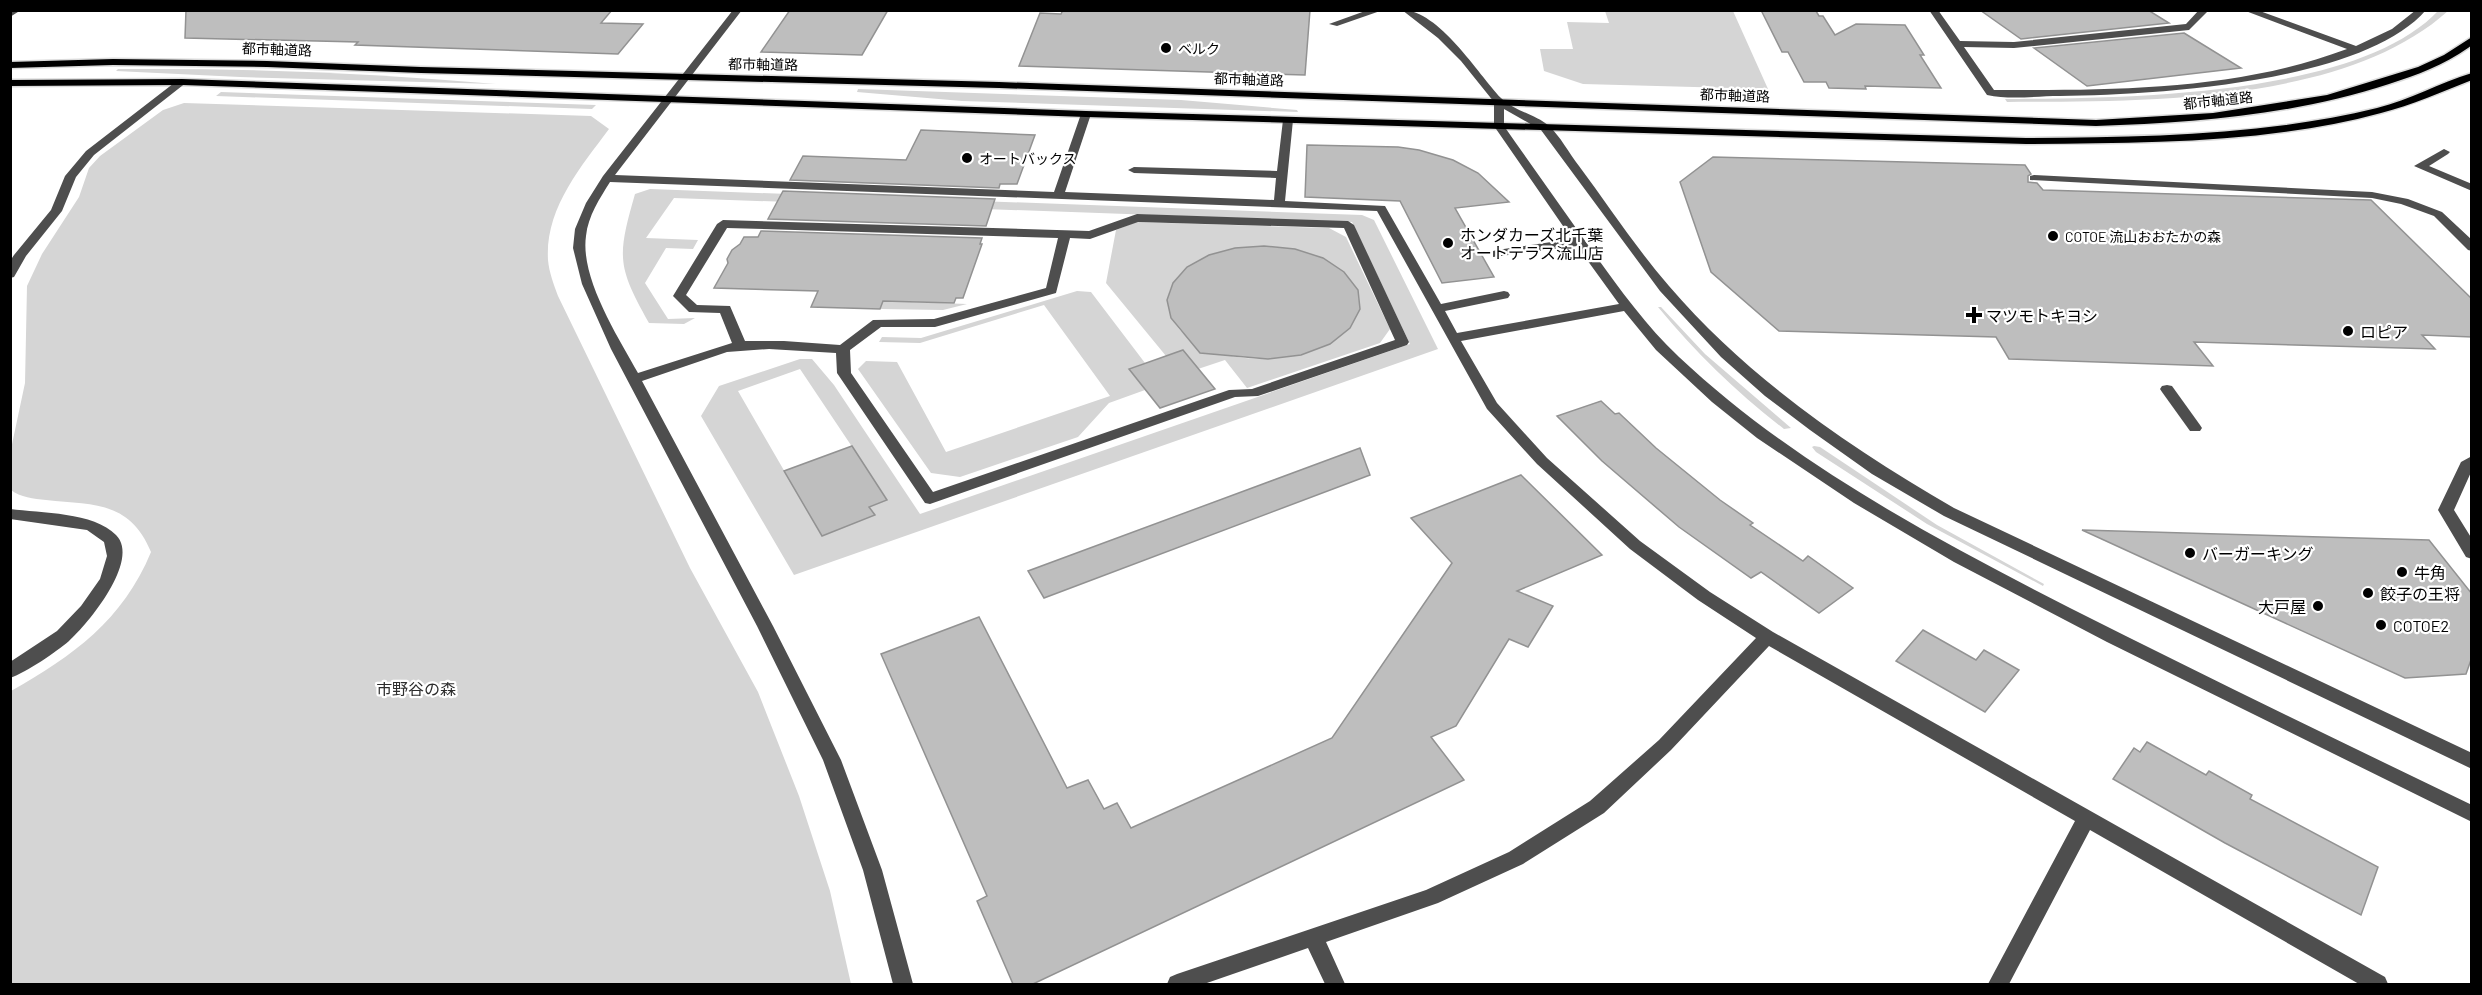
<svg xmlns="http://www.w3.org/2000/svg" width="2482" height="995" viewBox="0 0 2482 995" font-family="Barlow,'Noto Sans JP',sans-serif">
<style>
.green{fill:#d5d5d5;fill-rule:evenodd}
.building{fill:#bebebe;stroke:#929292;stroke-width:1.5}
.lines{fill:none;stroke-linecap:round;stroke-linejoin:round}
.major-casing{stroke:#dbdbdb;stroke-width:3}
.minor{fill:#4e4e4e;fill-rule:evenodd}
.major{fill:#000;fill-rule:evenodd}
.poi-dot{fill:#000;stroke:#fff;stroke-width:2}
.labels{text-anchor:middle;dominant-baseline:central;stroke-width:4.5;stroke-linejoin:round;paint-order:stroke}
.far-poi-label{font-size:14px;fill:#000;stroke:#fff;text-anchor:start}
.far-street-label{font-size:14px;fill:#000;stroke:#fff}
.poi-label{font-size:16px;fill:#000;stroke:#fff;text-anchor:start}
.park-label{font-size:16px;fill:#2c2c2c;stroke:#fff}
</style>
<rect width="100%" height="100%" fill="#fff"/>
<g class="green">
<path d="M2439,10L2448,11C2343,105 2141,101 2007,102L2005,99C2118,98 2357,98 2439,10Z"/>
<path d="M1605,11H1733L1768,89L1583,84L1544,71L1540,49H1573L1567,22L1609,23Z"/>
<path d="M118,69C244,68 370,73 496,84L240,77L116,71Z"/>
<path d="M858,89L1181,100L1297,110L1298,112L962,101L857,92Z"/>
<path d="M221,92L596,105L592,109L216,96Z"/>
<path d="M184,103L591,116L609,129C580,168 545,209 548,260C549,272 554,285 558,296L690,568L758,692L799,796L830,891L851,984H11V691C73,656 123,620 151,552C130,501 94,505 46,500C34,499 20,497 11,490V449L25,383L27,286L42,254L79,197L89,168L100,156L163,110Z"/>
<path d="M650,189L1362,215L1374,220L1438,349L794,575L701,416L719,386L800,359H812L834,385L920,514L1410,344L1352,222L674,198L646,238L698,240L693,249L666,248L645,283L668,319L695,318L684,324L649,323C617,266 617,257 635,194ZM800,369L887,499L869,507L874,515L822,536L738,391Z"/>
<path d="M1136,222L1329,228L1346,237L1390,329L1380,343L1247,388L1225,360L1198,369L1166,356L1106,283L1116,230ZM1264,246C1299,250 1334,255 1355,287C1361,295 1360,308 1356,317C1327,373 1183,375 1169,308C1167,299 1169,289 1174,282C1190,256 1236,248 1264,246Z"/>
<path d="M1077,291L1091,292L1145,363L1129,369L1145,390L1109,403L1078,437L960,477L931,473L858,369L866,361L897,362L946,452L1110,396L1044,305L920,343L879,342L882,337L921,338Z"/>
<path d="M883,301L967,304L943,310L880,309Z"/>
<path d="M1658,307H1661L1705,354L1791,428L1784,429C1737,393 1696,353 1658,307Z"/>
<path d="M1814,446L1820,447L1937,525L2044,584L2043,586L1927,524L1816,452L1812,447Z"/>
</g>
<g class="building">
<path d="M186,10H612L601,23L643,24L618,54L355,45L358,42L185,38Z"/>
<path d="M790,10H888L862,55L761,52Z"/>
<path d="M1063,10H1310L1305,75L1019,66L1040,13L1061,14Z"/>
<path d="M1761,10L1816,11L1819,16H1823L1835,35L1856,24L1905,25L1924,55H1920L1941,88L1865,86L1866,89L1829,88L1826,82H1804L1788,52H1782Z"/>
<path d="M1980,10H2148L2169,23L2021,39Z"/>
<path d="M2184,33L2241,68L2087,86L2034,48Z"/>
<path d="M921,130L1035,135L1017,184H1000L999,188L790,180L803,156L906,160Z"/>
<path d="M1307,145L1398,147L1419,150L1453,160L1478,173L1509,202L1455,208L1494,277L1442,283L1400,201L1305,197Z"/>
<path d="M1713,157L2025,165L2031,174L2028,176V182L2037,183L2043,190L2371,200L2472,299V337L2422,335L2435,349L2194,342L2213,366L2009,359L1996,337L1779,331L1711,272L1680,182Z"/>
<path d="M783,191L995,199L986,226L768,219Z"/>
<path d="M761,231L982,238L980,244H982L963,298H956L954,303L883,301L880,309L811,307L818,291L714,288L728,263L727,259L732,250L740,244L744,237H758Z"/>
<path d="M1264,246L1295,249L1323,258L1344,272L1358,290L1360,309L1350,328L1330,344L1301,355L1268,359L1200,353L1171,318L1167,300L1173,283L1187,267L1209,255L1235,248Z"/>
<path d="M1183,350L1215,389L1160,408L1129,369Z"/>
<path d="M1601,401L1615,414L1619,413L1656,448L1720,500L1753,523L1750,525L1803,561L1808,556L1853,588L1819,613L1761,572L1751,578L1679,527L1602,461L1557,416Z"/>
<path d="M852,446L887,500L869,507L875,515L822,536L784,471Z"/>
<path d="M1360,448L1370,475L1044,598L1028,571Z"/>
<path d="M1521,475L1602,555L1517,591L1553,606L1528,647L1509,639L1456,726L1431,737L1464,780L1033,984H1013L977,901L987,896L881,654L979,617L1067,788L1088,780L1104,809L1117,803L1131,828L1332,738L1452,563L1411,518Z"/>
<path d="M2082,530L2429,540L2472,594V657L2466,674L2405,678Z"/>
<path d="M1923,630L1976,660L1984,650L2019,670L1985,712L1896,661Z"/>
<path d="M2147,742L2206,775L2209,771L2252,795L2250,799L2378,867L2361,915L2225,843L2113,779L2134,748L2140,752Z"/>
</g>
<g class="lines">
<g class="major-casing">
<g id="major">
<path d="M2472,37V45L2468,48C2444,65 2417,75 2389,84C2294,115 2195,123 2096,126L999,88L421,73L267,67L113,65L10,68V62L113,59L267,61L421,67L999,82L2096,120L2213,113L2327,95L2418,67L2444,55Z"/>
<path d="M2472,73V80C2442,92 2412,105 2381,113C2266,144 2144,143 2026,144L1086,117L182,85L10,86V80L182,79L1086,111L2026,138C2143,137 2263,136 2377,108C2410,100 2439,83 2472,73Z"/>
</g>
</g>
<g class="minor">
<path d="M10,10H21L10,17Z"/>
<path d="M733,10H742L615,175L1054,192L1081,114L1086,111L1091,114L1065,192L1274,200L1276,178L1134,173L1128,170L1134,167L1277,171L1283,120L1288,117L1293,120L1285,201L1385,206L1441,304L1504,291L1508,292L1510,295L1508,298L1445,311L1457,333L1619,304L1577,246L1493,257V251L1497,250L1572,239L1494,126V102L1461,61L1438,38L1402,10C1439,10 1478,74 1501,98C1514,111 1535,114 1549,126C1560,136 1569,153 1579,166C1608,205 1636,248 1669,286C1749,379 1849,447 1954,508L2472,753V769L1944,516L1872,474L1810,430L1765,396L1721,357L1660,291L1541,130L1504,109V126C1532,166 1560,205 1588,245C1616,284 1644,324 1679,357C1793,464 1932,537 2070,608C2203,675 2337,740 2472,805V822L2107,642L1954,562L1854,503L1757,438L1712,402L1656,350L1624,311L1461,341L1497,403L1547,458L1640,541L1710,592L1773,632L2385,977L2388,984H2359L2090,830L2009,984H1988L2075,821L1769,646L1671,750L1604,813L1523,864L1438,903L1326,942L1345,984H1325L1308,948L1204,984H1167L1170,977L1177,974L1426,890L1509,852L1590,801L1659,740L1756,638L1698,600L1630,549L1537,464L1487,409L1377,211L610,182C600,198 588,216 586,236C580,278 618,337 638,373L732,343L720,313L689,312L673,296L717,224L723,220L1089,231L1137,214L1348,221L1354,225L1409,342L1407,345L1258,396L1235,397L930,504L925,503L837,373L836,353L769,349L727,352L642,381L773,626L841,760L882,870L913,984H893L863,870L823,760L757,626L611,349L582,284L573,248L575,229L586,203L603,176ZM1138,222L1344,228L1395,340L1252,389L1229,390L933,492L851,373L850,350L881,327H935L1056,293L1070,238L1090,239ZM727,228L1058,238L1046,288L934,319L873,320L840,345L784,341H745L730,306L697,305L686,295Z"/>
<path d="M1368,10H1383L1337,26L1329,24Z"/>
<path d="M1929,10H1938L1960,41L2014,42L2186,24L2199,10H2209L2189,30L2014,48L1964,47L1994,90C2112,90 2235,91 2347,49L2243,10H2257L2356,46L2392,29L2416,10H2426C2363,83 2153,95 2060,96C2037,96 2010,100 1987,95Z"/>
<path d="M178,80L187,82L94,155L76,177L62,211L26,256L14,277L10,278V261L14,255L51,210L65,176L86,151Z"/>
<path d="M2444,149L2450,152L2448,154L2429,166L2472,184V191L2414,166Z"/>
<path d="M2034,175L2372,192L2408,199L2442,212L2472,240V251L2468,250L2434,216L2401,204L2372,198L2030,180V176Z"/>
<path d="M2167,385L2172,386L2200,425L2202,428L2200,431H2190L2162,392L2160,389L2162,386Z"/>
<path d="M2472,456V470L2454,510L2472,539V559L2466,557L2438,510L2461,462Z"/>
<path d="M10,509C41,513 94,512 116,535C141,560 88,624 69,641C56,652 27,672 10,678V662L57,631L81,606L100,579L107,556L104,542L87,530L10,519Z"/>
</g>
<use href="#major" class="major"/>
</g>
<g class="poi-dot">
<circle cx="1166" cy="48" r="6"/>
<circle cx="967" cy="158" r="6"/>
<circle cx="2053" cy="236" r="6"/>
<circle cx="1448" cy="243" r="6"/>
<path d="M1971 306h6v6h6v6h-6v6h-6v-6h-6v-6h6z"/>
<circle cx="2348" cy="331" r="6"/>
<circle cx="2190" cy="553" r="6"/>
<circle cx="2402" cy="572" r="6"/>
<circle cx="2368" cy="593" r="6"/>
<circle cx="2318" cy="606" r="6"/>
<circle cx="2381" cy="625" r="6"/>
</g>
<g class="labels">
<g class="far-poi-label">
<text x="1178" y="48">ベルク</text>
<text x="979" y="158">オートバックス</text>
<text x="2065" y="236">COTOE 流山おおたかの森</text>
</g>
<g class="far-street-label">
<text transform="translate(277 49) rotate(2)">都市軸道路</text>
<text transform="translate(763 64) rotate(1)">都市軸道路</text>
<text transform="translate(1249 79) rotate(2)">都市軸道路</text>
<text transform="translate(1735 95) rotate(2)">都市軸道路</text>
<text transform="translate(2218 100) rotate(-6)">都市軸道路</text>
</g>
<g class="poi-label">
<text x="1460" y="234">ホンダカーズ北千葉<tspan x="1460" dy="18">オートテラス流山店</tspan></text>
<text x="1986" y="315">マツモトキヨシ</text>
<text x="2360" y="331">ロピア</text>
<text x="2202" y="553">バーガーキング</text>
<text x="2414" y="572">牛角</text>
<text x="2380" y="593">餃子の王将</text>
<text x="2306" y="606" text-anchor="end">大戸屋</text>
<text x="2393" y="625">COTOE2</text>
</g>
<g class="park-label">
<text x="416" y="688">市野谷の森</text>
</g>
</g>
<rect width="2482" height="995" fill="none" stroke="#000000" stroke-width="24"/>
</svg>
